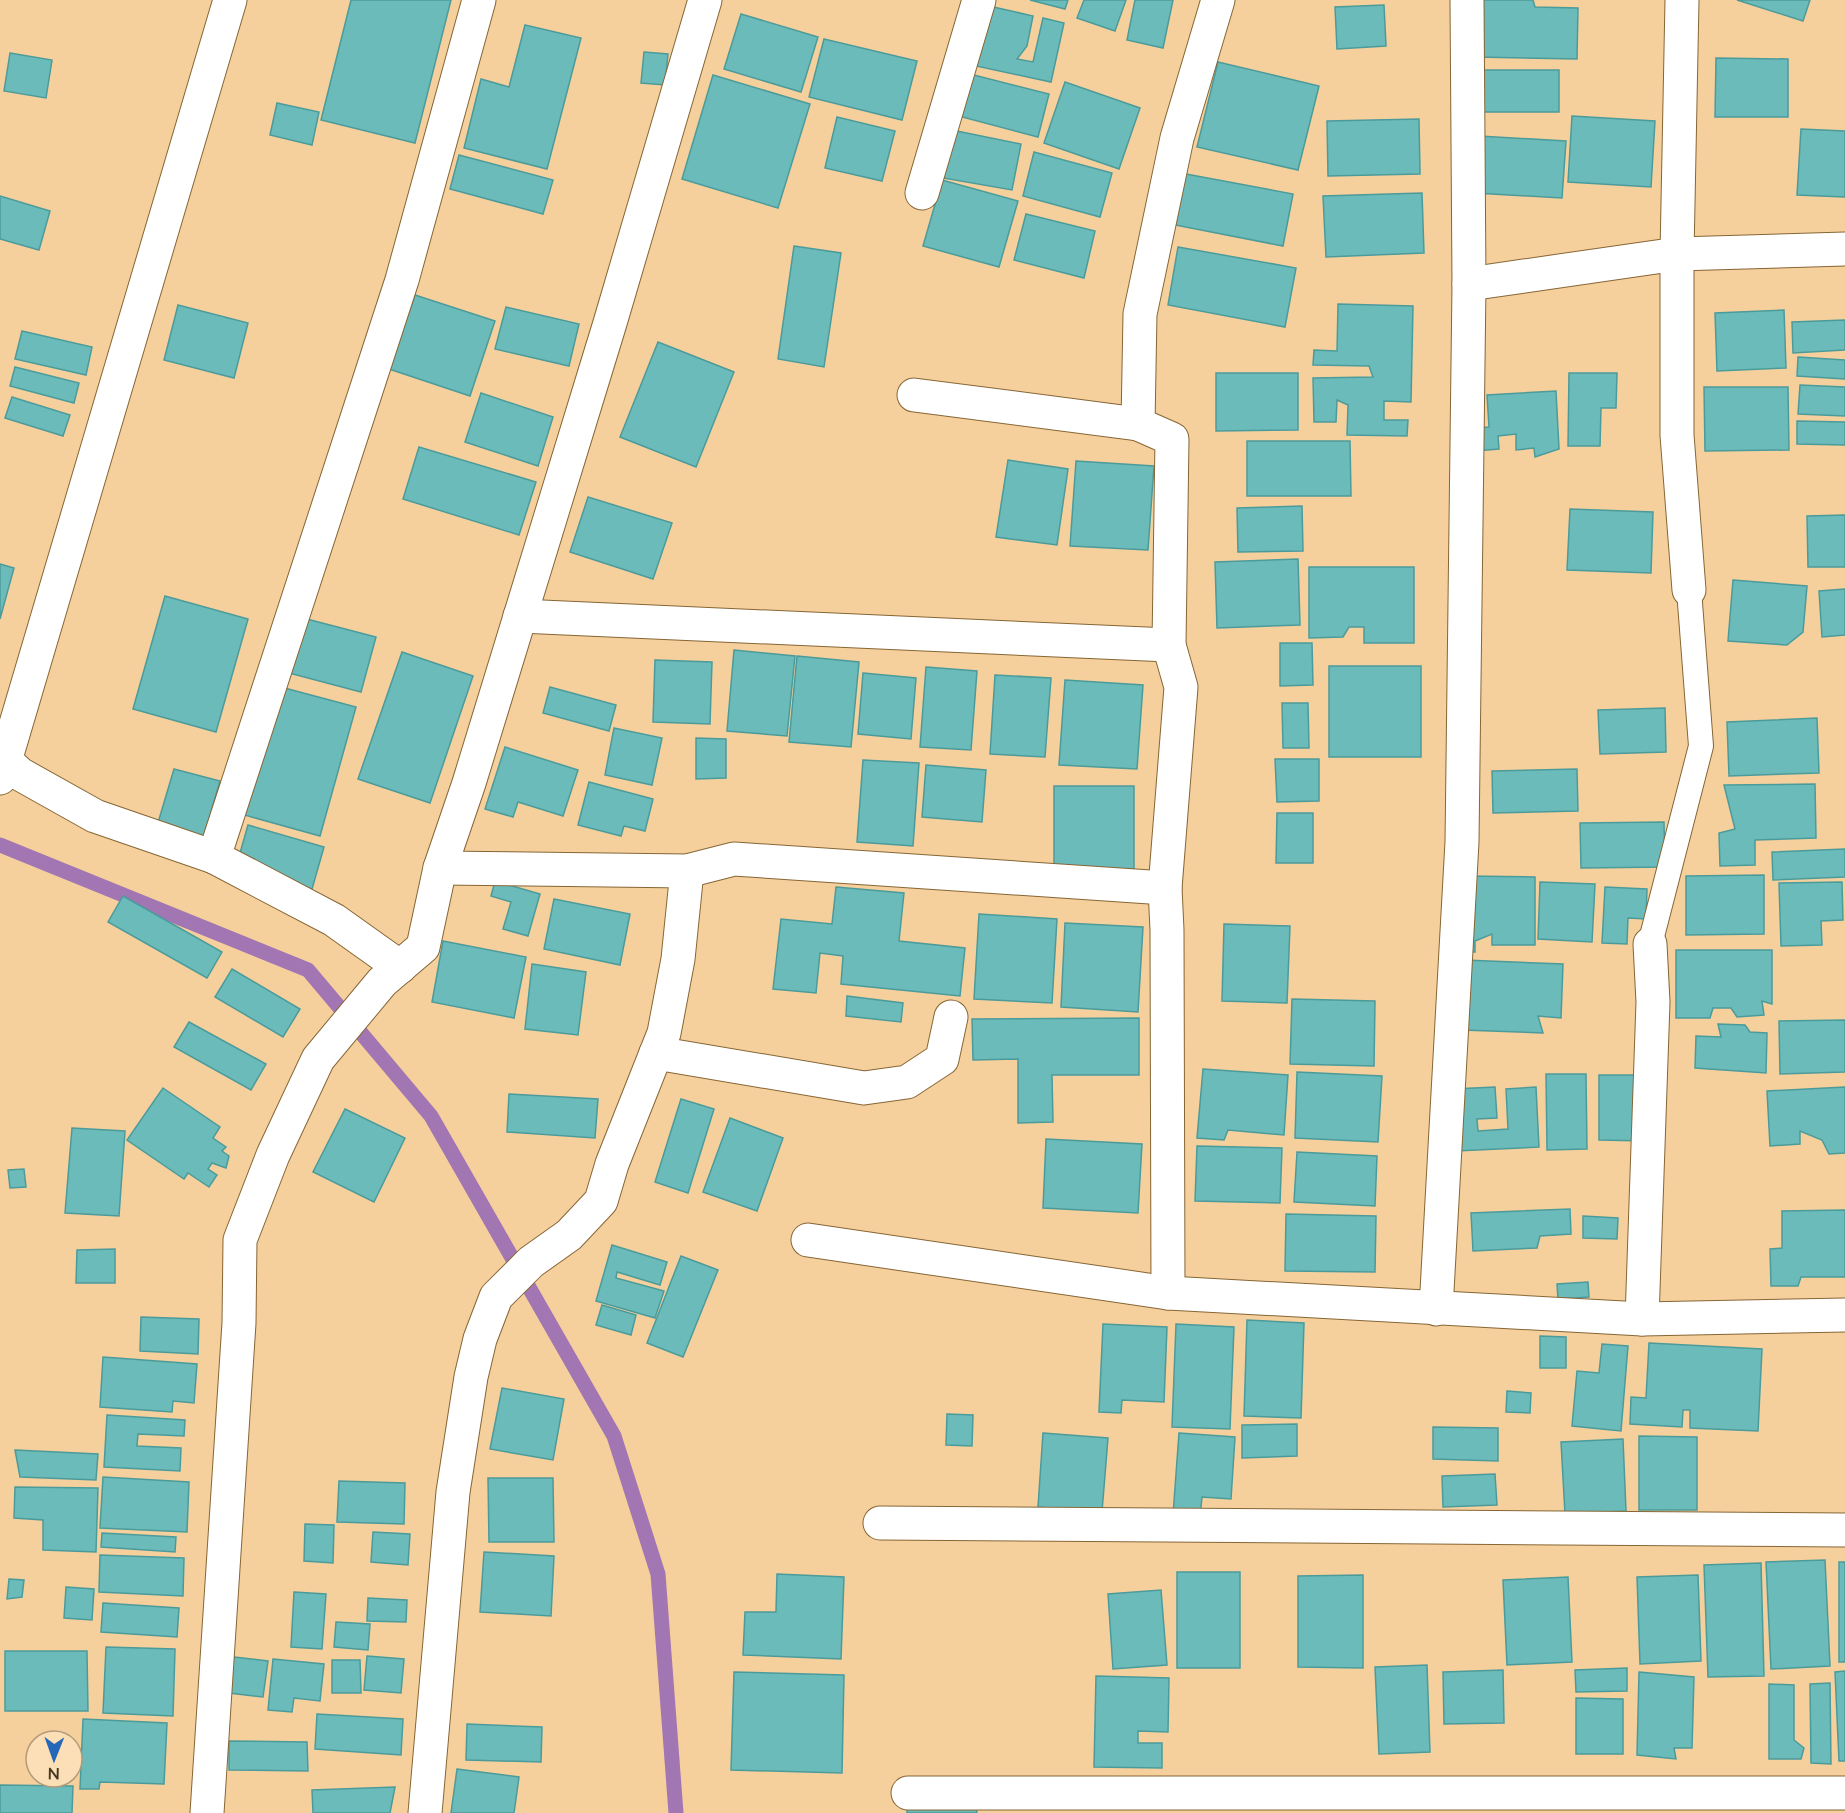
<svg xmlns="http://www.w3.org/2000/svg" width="1845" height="1813" viewBox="0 0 1845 1813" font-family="Lato,sans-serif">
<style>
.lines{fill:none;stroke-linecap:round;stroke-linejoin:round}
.stream{stroke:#a176b3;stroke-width:15}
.building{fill:#6cbbbb;stroke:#4c9b9b;stroke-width:1.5}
.service-casing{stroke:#866635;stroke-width:26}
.minor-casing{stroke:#866635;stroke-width:35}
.service{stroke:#fff;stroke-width:24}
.minor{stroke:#fff;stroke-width:33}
</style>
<rect width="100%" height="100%" fill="#f5d09d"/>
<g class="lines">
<path class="stream" d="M0,845L308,970L431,1116L614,1436L658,1574L676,1813"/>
</g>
<g class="building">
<path d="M351,0H451L415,143L321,120Z"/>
<path d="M1030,0H1068L1065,9Z"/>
<path d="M1084,0H1126L1115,31L1077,18Z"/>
<path d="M1135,0H1173L1163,48L1127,40Z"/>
<path d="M1476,0H1533L1535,7L1578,8L1577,59L1475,57Z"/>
<path d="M1737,0H1810L1803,21Z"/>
<path d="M1384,5L1386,46L1337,49L1335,7Z"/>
<path d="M989,6L1033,16L1027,46L1017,59L1033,62L1043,18L1064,23L1051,82L976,66Z"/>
<path d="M741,14L818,37L801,92L724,69Z"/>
<path d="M525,25L581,38L547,169L464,148L481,79L509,87Z"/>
<path d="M824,39L917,61L902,120L809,97Z"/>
<path d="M644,52L668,54L665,85L641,83Z"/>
<path d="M10,53L52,60L46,98L4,91Z"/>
<path d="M1716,58L1788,59V117H1715Z"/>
<path d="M1218,62L1319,86L1298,170L1197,147Z"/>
<rect x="1478" y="70" width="81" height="42"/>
<path d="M962,72L1049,94L1038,137L951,114Z"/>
<path d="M713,75L810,104L778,208L682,179Z"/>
<path d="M1065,82L1140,108L1119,169L1044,143Z"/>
<path d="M277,103L319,112L312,145L270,135Z"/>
<path d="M1572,116L1655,121L1651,187L1568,182Z"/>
<path d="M837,117L895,131L882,181L825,168Z"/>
<path d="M1419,119L1420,174L1328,176L1327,121Z"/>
<path d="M1801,129L1845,131V197L1797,195Z"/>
<path d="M952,130L1021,144L1012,190L943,178Z"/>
<path d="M1479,136L1566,141L1562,198L1475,193Z"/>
<path d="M1034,152L1112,173L1100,217L1023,196Z"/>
<path d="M459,155L553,180L543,214L450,189Z"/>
<path d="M1186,174L1293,194L1283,246L1175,225Z"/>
<path d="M942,180L1018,201L999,267L923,246Z"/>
<path d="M1422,193L1424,253L1326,257L1323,196Z"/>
<path d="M0,196L50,211L39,250L0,239Z"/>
<path d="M1026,214L1095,231L1084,278L1014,260Z"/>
<path d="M794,246L841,253L824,367L778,359Z"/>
<path d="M1178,247L1296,268L1285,327L1168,305Z"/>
<path d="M415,295L495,321L470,396L389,369Z"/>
<path d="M1338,304L1413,306L1411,402L1384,401V420H1408L1407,436L1347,435L1348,405L1337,400L1336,422H1314L1313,378L1373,377L1369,366L1313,365L1314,350L1337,351Z"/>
<path d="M178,305L248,323L234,378L164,360Z"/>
<path d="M506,307L579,324L569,366L495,349Z"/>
<path d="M1784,310L1786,368L1717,371L1715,313Z"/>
<path d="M1845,320V350L1793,353L1792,322Z"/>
<path d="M22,331L92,347L86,375L15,359Z"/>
<path d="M658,342L734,372L696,467L620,437Z"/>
<path d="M1798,357L1845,360V379L1797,376Z"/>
<path d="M15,367L79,383L74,403L10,386Z"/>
<path d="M1216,373H1298V430L1216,431Z"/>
<path d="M1569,373H1617L1616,408H1601L1600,446H1568Z"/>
<path d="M1800,385L1845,387V416L1798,414Z"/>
<path d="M1704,387H1788L1789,450L1705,451Z"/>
<path d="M1556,391L1559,449L1535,457L1534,448L1516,450V434L1498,436L1499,449L1476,451L1475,428L1489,427L1487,395Z"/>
<path d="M481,393L553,417L538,466L465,442Z"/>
<path d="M12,397L70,415L63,436L5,418Z"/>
<path d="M1797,421L1845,422V445L1797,444Z"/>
<path d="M1247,441H1350L1351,496H1247Z"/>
<path d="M419,447L536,482L519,535L403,499Z"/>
<path d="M1008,460L1068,469L1057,545L996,537Z"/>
<path d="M1076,461L1154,466L1148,550L1070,546Z"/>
<path d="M588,497L672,523L653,579L570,552Z"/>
<path d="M1302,506L1303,551L1238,552L1237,508Z"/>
<path d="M1570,509L1653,512L1651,573L1567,570Z"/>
<path d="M1845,515V567H1808L1807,516Z"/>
<path d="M1298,559L1300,625L1217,628L1215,562Z"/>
<path d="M0,564L14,568L0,619Z"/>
<path d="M1309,567H1414V643H1364V627H1349L1343,637L1309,638Z"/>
<path d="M1733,580L1807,586L1803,632L1787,645L1728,641Z"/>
<path d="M1845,589V635L1822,637L1819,591Z"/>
<path d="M165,596L248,619L216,732L133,709Z"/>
<path d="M303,618L376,637L361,692L289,673Z"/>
<path d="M1280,643H1312L1313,685L1280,686Z"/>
<path d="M734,650L795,656L787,736L727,731Z"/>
<path d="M402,652L473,676L430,803L358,779Z"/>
<path d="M797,656L859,662L851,747L789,742Z"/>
<path d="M655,660L712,662L710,724L653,722Z"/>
<rect x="1329" y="666" width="92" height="91"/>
<path d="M926,667L977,671L971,750L920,747Z"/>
<path d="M863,673L916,678L911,739L858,734Z"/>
<path d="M995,675L1051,678L1045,757L990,754Z"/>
<path d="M1065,680L1143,685L1137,769L1059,765Z"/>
<path d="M277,686L356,707L320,836L241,814Z"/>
<path d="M550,687L616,705L609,731L543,713Z"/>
<path d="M1282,703H1308L1309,748H1283Z"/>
<path d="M1665,708L1666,752L1600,754L1598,710Z"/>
<path d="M1817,718L1819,773L1729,776L1727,722Z"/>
<path d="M614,728L662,738L652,785L605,775Z"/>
<path d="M696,738L726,739V778L696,779Z"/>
<path d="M505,747L578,770L563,816L518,802L513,817L485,809Z"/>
<path d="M1275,759H1319V801L1277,802Z"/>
<path d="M863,760L919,763L913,846L857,842Z"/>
<path d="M926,765L986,770L982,822L922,817Z"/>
<path d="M174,769L220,781L203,839L157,826Z"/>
<path d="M1577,769L1578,811L1493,813L1492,771Z"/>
<path d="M589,782L653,799L645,831L624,826L621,836L578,825Z"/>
<path d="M1815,784L1816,838L1755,840V865L1720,866L1719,833L1735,829L1724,785Z"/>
<path d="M1054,786H1134V870L1054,869Z"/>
<path d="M1277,813H1313V863H1276Z"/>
<path d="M1664,822L1665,867L1581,868L1580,823Z"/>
<path d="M248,825L324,847L312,889L236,867Z"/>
<path d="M1845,849V877L1773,880L1772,852Z"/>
<path d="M1764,875V934L1686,935V876Z"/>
<path d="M1465,876L1535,877V945H1492V934L1475,941V952H1464Z"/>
<path d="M495,881L540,894L528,936L503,929L511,902L491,896Z"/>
<path d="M1540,882L1595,884L1592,942L1538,939Z"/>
<path d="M1842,882L1843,920L1821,921L1822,945L1781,946L1779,883Z"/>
<path d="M836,887L904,893L899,941L965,948L960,996L841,984L843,956L820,953L816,993L773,989L781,919L832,924Z"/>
<path d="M1605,887L1647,889L1646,919L1628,918L1627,944L1602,943Z"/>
<path d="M123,896L222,952L207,978L108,922Z"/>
<path d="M554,899L630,914L620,965L544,949Z"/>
<path d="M979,914L1057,919L1052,1003L974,999Z"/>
<path d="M1065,923L1143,927L1138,1012L1061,1007Z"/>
<path d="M1224,924L1290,926L1287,1003L1222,1001Z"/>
<path d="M443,941L526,957L514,1018L432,1002Z"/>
<path d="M1676,950H1772V1004L1762,1001L1764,1015L1737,1017L1731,1008H1713L1710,1018H1676Z"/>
<path d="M1464,960L1563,964L1561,1018L1538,1016L1543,1033L1462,1030Z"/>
<path d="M532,964L586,972L578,1035L525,1029Z"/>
<path d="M232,969L300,1009L283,1037L215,997Z"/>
<path d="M847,996L903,1003L901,1022L846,1016Z"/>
<path d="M1292,999L1375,1001L1374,1066L1290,1064Z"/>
<path d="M1139,1018V1075H1052L1053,1122L1018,1123V1059L973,1060L972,1019Z"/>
<path d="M1845,1020V1072L1780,1074L1779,1021Z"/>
<path d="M189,1022L266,1064L251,1090L174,1047Z"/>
<path d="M1718,1024L1745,1025L1750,1032L1767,1033L1766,1073L1695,1068L1696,1036L1721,1037Z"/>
<path d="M1203,1069L1288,1075L1284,1135L1228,1130L1224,1140L1197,1138Z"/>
<path d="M1297,1072L1382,1076L1378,1142L1295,1138Z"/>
<path d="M1546,1074H1586L1587,1149L1547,1150Z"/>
<path d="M1599,1075H1646L1645,1141L1599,1140Z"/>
<path d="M1495,1087L1497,1118L1477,1119L1478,1131L1508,1129L1506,1089L1536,1087L1539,1147L1456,1151L1453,1089Z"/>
<path d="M1845,1087V1153L1829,1154L1822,1140L1800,1131V1144L1770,1146L1767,1091Z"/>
<path d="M163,1088L220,1127L213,1138L226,1147L222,1151L229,1156L226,1168L212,1163L208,1169L217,1175L209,1187L188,1173L184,1179L127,1140Z"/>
<path d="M509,1094L598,1099L595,1138L507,1132Z"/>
<path d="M681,1099L714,1109L688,1193L655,1182Z"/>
<path d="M345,1109L405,1138L374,1202L313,1172Z"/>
<path d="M730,1118L783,1138L757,1211L703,1192Z"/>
<path d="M72,1128L125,1131L119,1216L65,1213Z"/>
<path d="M1046,1139L1142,1144L1138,1213L1043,1208Z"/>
<path d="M1197,1146L1282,1148L1280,1203L1195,1201Z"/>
<path d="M1297,1152L1377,1156L1375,1206L1294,1202Z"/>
<path d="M24,1169L26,1187L10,1188L8,1170Z"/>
<path d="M1570,1209L1571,1234L1540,1236L1537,1248L1473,1251L1471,1213Z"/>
<path d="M1845,1210V1277H1801L1798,1286H1771L1770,1249L1782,1248V1211Z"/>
<path d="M1286,1214L1376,1216L1375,1272L1285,1271Z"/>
<path d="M1583,1216L1618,1218L1617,1239L1583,1238Z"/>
<path d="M612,1245L667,1262L660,1285L617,1272L616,1278L664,1291L655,1318L596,1301Z"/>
<path d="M115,1249V1283H76L77,1250Z"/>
<path d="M681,1256L718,1270L683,1357L647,1343Z"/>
<path d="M1588,1282L1589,1297L1558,1299L1557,1284Z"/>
<path d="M602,1305L636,1315L631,1335L596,1325Z"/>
<path d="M141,1317L199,1319L198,1354L140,1351Z"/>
<path d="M1247,1320L1304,1323L1301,1418L1244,1416Z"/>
<path d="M1103,1324L1167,1327L1164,1402L1122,1400L1121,1413L1099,1412Z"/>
<path d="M1176,1324L1234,1327L1230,1429L1172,1427Z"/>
<path d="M1540,1336L1566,1337V1368H1540Z"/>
<path d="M1649,1343L1762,1349L1758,1431L1690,1428V1410H1683L1682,1427L1630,1424L1631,1397L1646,1398Z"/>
<path d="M1602,1344L1628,1346L1621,1431L1572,1426L1577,1371L1599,1373Z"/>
<path d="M103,1357L197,1364L194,1403L173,1401L172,1412L100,1407Z"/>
<path d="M502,1388L564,1399L553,1460L490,1449Z"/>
<path d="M1507,1391L1531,1393L1530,1413L1506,1412Z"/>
<path d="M947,1414L973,1415L972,1446L946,1445Z"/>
<path d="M107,1415L185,1420L184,1436L138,1434L137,1446L181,1448L180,1471L104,1467Z"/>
<path d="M1297,1424V1456L1242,1458V1425Z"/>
<path d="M1433,1427L1498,1428V1461L1433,1459Z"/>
<path d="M1043,1433L1108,1438L1102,1512L1038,1507Z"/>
<path d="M1179,1433L1235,1437L1231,1499L1202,1497L1200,1517L1173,1515Z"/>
<path d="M1639,1436L1697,1437V1510H1639Z"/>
<path d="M1623,1439L1626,1511L1565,1514L1561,1442Z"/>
<path d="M15,1450L98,1454L96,1480L20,1477Z"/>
<path d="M1495,1474L1497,1505L1443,1507L1442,1476Z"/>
<path d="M103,1477L189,1482L187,1532L100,1528Z"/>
<path d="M488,1478H553L554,1542H489Z"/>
<path d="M339,1481L405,1483L404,1524L337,1522Z"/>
<path d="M15,1487L98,1488L96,1552L43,1550V1520L14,1518Z"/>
<path d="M305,1524L334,1525L333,1563L304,1561Z"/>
<path d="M373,1532L410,1534L408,1565L371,1562Z"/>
<path d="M102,1533L176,1537L175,1552L101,1547Z"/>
<path d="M484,1552L554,1556L551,1616L480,1612Z"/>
<path d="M100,1555L184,1558L183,1596L99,1592Z"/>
<path d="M1825,1560L1830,1666L1771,1669L1766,1562Z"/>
<rect x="1839" y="1562" width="6" height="100"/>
<path d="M1761,1563L1764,1676L1708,1677L1704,1565Z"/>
<rect x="1177" y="1572" width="63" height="96"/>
<path d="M777,1574L844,1577L841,1659L743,1655L745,1612H776Z"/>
<path d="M1363,1575V1668L1298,1667V1576Z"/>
<path d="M1698,1575L1701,1661L1640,1664L1637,1577Z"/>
<path d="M1568,1577L1572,1662L1507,1665L1503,1580Z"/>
<path d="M9,1579L24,1580L22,1597L7,1599Z"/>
<path d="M66,1587L94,1589L92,1620L64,1618Z"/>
<path d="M1161,1590L1167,1665L1113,1669L1108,1594Z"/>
<path d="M294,1592L326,1594L322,1649L291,1647Z"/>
<path d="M368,1598L407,1600L406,1622L367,1621Z"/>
<path d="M103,1603L179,1608L177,1637L101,1632Z"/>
<path d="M336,1622L370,1624L368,1650L334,1647Z"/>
<path d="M106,1647L175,1649L173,1716L103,1713Z"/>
<path d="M5,1651H87L88,1711H5Z"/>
<path d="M367,1656L404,1659L401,1693L364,1690Z"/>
<path d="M234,1657L268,1661L263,1697L229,1693Z"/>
<path d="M273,1659L324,1664L320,1701L294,1698L292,1712L268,1710Z"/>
<path d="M332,1660H360L361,1693H332Z"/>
<path d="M1427,1665L1430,1752L1379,1754L1375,1667Z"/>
<path d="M1627,1668V1691L1576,1692L1575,1670Z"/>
<path d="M1503,1670L1504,1723L1444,1724L1443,1672Z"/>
<path d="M1845,1671V1761H1839L1835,1672Z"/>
<path d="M734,1672L844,1675L842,1773L731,1770Z"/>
<path d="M1639,1672L1694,1677L1692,1748H1674L1676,1759L1637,1755Z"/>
<path d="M1096,1676L1169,1678L1168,1732L1138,1731V1743H1162V1768L1094,1767Z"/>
<path d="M1830,1683L1831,1764L1811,1763L1810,1684Z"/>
<path d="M1769,1684L1794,1685V1740L1804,1748L1801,1759H1769Z"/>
<path d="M1576,1698L1623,1699V1754H1576Z"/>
<path d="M317,1714L403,1719L401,1755L315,1749Z"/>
<path d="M83,1719L167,1723L164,1784L100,1782L99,1789H80Z"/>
<path d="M467,1724L542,1727L541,1762L466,1760Z"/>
<path d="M229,1741L307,1742L308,1771L229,1770Z"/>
<path d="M457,1769L519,1777L514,1813H451Z"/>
<path d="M0,1785L73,1786L72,1813H0Z"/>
<path d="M395,1787L390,1813H313L312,1790Z"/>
<path d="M976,1806L977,1813H907V1807Z"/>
</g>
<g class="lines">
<g class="service-casing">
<path id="service" d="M1650,944L1701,746L1689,590"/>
</g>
<g class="minor-casing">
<g id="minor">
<path d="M1682,0L1677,254V435L1689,590"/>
<path d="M922,193L979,0"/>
<path d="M1469,284L1677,254L1845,249"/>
<path d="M914,395L1138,424L1172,439L1169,645L1181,687L1165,888L1167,930L1168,1293"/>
<path d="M1138,424L1140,314L1177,138L1218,0"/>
<path d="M520,616L1169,645"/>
<path d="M5,760L20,774L95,816L214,857L334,920L400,967"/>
<path d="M0,778L230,0"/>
<path d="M214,857L402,280L479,0"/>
<path d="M440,868L687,871L734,859L1165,888"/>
<path d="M656,1053L864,1088L907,1082L942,1059L951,1017"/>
<path d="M808,1240L1168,1293L1642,1319L1845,1315"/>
<path d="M1436,1309L1462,842L1469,284L1467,0"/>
<path d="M1642,1319L1653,1002L1650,944"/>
<path d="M880,1523L1845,1530"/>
<path d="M908,1793H1845"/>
<path d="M207,1813L239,1323L240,1240L273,1155L318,1059L382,982L423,947L440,868L469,783L610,323L705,0"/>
<path d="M425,1813L453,1492L471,1377L480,1339L496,1297L531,1262L569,1235L601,1201L612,1164L664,1033L678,959L687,871"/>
</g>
</g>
<use href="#service" class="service"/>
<use href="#minor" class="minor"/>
</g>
<g transform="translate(54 1759) rotate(181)"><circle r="28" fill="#fcdfb6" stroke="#b39b7b" stroke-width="1.5"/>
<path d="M0-4.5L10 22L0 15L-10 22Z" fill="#2568b9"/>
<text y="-9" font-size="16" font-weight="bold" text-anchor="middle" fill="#453622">N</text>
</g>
</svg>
